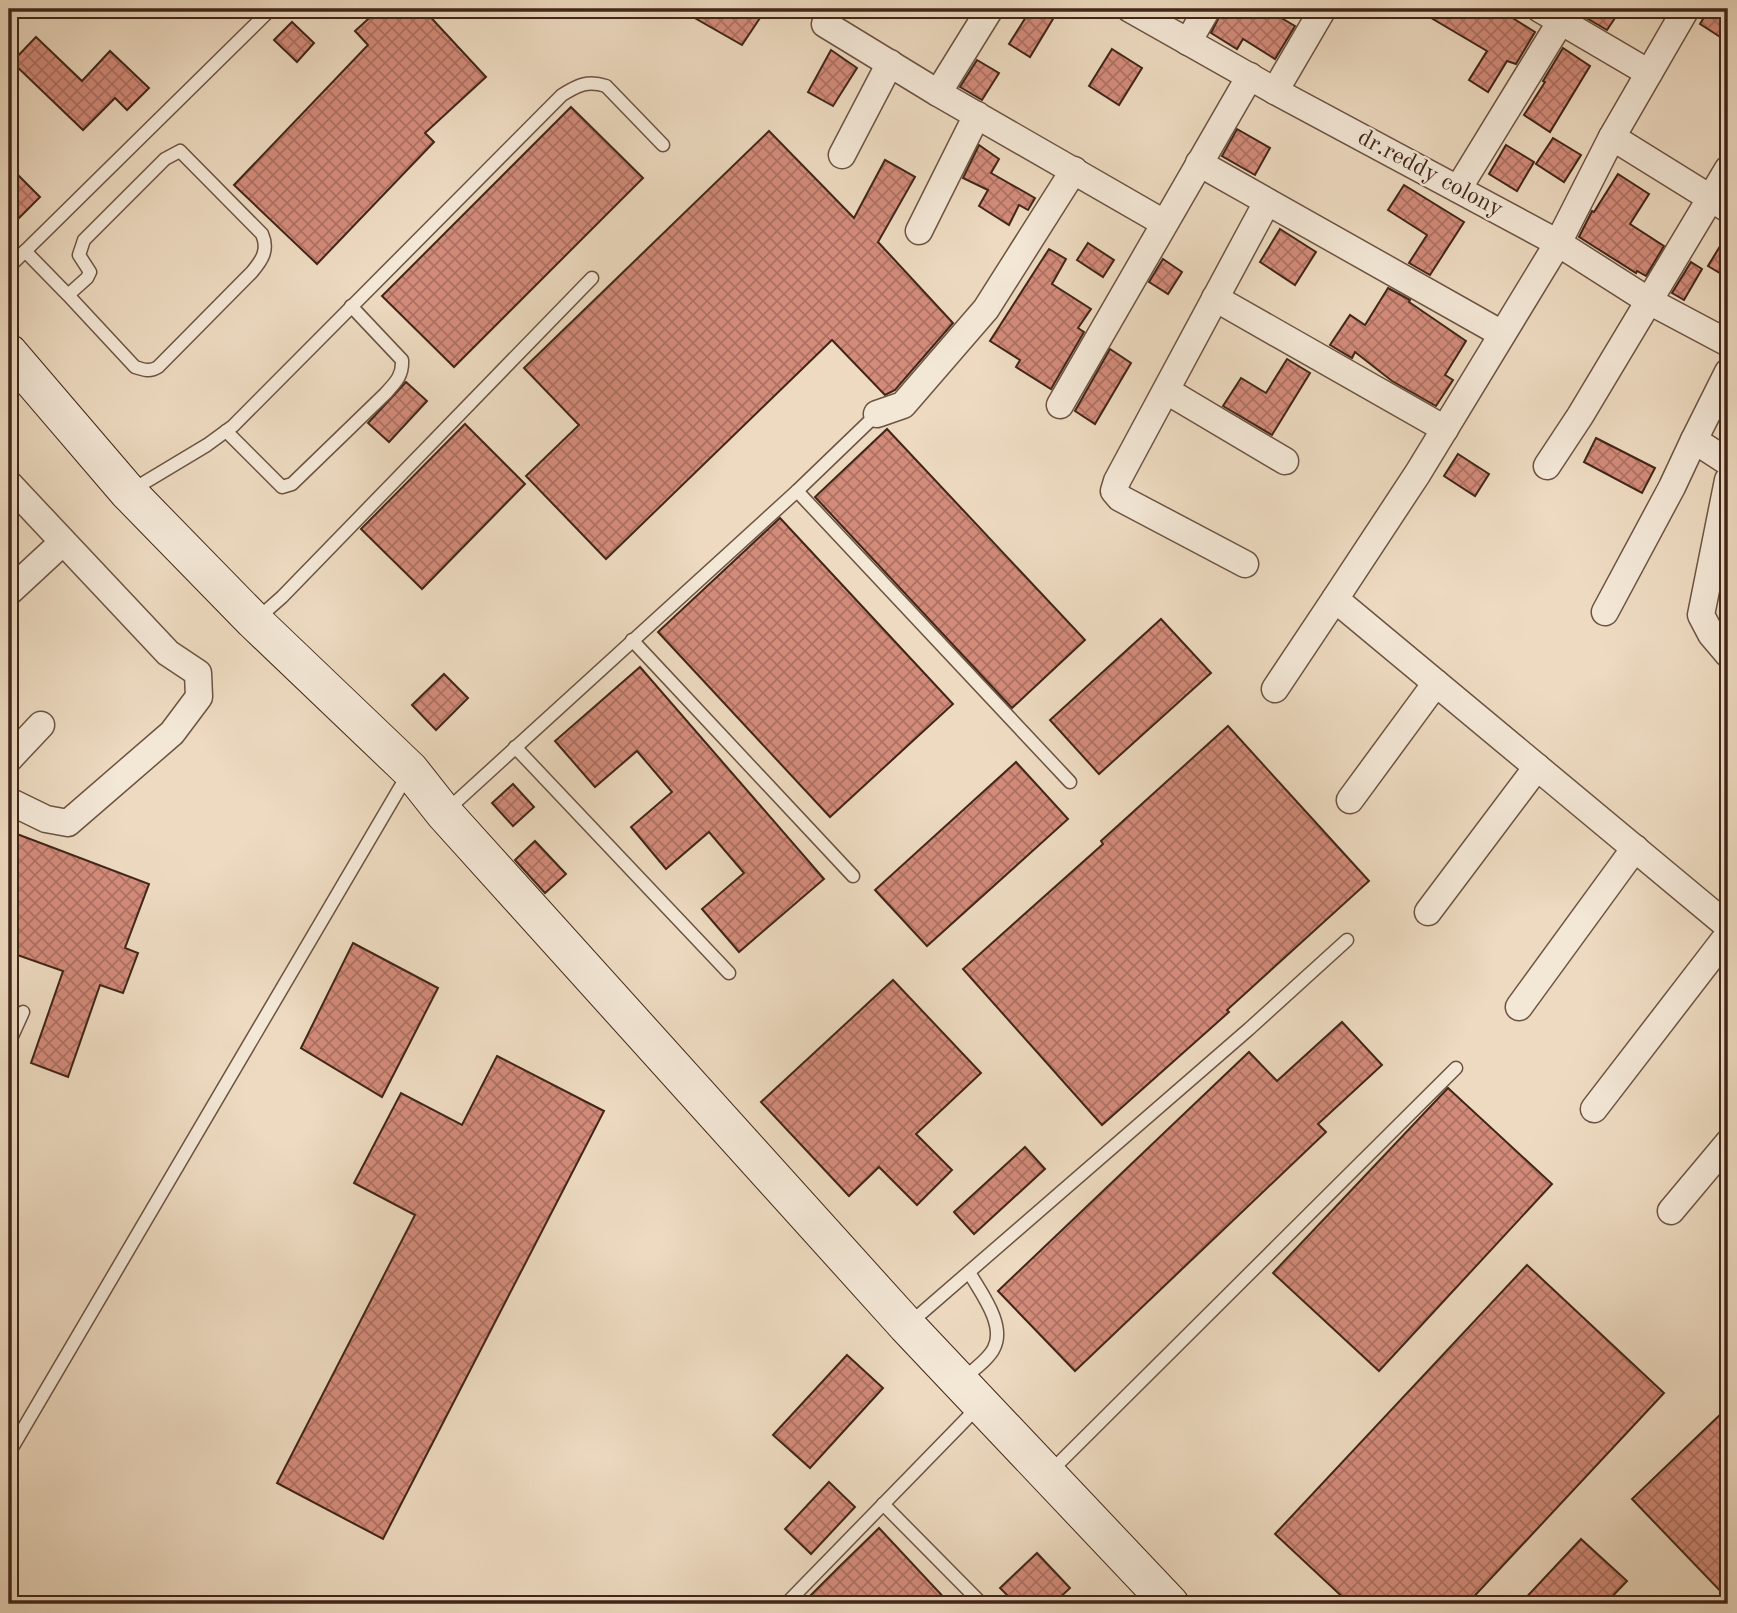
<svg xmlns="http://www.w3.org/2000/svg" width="1737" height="1613" viewBox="0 0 1737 1613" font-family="'Old Standard TT',serif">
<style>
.building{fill:url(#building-cross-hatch);stroke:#412618;stroke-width:2}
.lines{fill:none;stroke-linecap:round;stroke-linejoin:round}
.lane-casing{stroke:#6c5342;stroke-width:15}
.street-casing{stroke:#6c5342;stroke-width:29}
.secondary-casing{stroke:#412618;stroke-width:39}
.lane{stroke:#f3e7d6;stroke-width:12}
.street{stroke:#f3e7d6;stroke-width:26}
.secondary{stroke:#f3e7d6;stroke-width:37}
.labels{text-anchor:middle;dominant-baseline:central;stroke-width:5;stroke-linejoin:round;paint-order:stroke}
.street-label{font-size:24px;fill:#412618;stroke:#f3e7d6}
</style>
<defs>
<pattern id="building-cross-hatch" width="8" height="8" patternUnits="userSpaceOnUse" patternTransform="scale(1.75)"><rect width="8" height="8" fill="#d38b7a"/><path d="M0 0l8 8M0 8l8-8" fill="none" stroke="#ad7163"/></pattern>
</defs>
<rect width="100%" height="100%" fill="#eddac0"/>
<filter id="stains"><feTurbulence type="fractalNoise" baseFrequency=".00286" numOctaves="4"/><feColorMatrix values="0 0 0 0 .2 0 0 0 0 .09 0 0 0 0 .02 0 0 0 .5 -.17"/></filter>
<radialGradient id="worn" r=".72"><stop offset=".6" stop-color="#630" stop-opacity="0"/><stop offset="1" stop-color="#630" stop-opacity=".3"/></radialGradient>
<g class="building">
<path d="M379,9H423L486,77L425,133L434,142L317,264L234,185L368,45L355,31Z"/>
<path d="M679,9H766L742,45Z"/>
<path d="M1031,9H1059L1030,57L1009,44Z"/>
<path d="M1223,9H1266L1295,26L1275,59L1243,39L1237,49L1211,33Z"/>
<path d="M1416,9H1493L1505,16L1506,14L1535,32L1516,64L1507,61L1488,92L1469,80L1487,51Z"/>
<path d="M1571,9H1621L1607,30Z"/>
<path d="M1709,9H1728V42L1700,24Z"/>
<path d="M292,22L314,43L297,62L274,40Z"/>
<path d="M36,37L82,81L110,51L149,88L127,110L115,98L83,130L12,62Z"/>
<path d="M1563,48L1590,66L1550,132L1524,115L1545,82L1543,81Z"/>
<path d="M1112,49L1142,68L1119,105L1089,86Z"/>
<path d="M831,50L857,68L833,106L808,92Z"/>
<path d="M977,60L999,73L982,100L960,87Z"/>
<path d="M571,107L643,178L454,367L382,296Z"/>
<path d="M1237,129L1270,148L1255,175L1222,156Z"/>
<path d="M769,131L854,218L885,160L915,177L878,242L953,323L895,390L885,395L832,340L606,559L526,476L579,425L524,368Z"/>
<path d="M1553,138L1581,155L1564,182L1536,164Z"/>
<path d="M979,145L999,159L991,173L1035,198L1028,210L1019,205L1009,225L979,206L988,190L963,178Z"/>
<path d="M1506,145L1534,162L1517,191L1489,174Z"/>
<path d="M9,166L40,197L9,228Z"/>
<path d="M1618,174L1649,194L1630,224L1664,246L1646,276L1637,271L1636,273L1579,237L1592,211L1594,212Z"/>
<path d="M1404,185L1464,222L1430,275L1409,263L1427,235L1388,210Z"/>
<path d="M1280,229L1316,252L1295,285L1260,262Z"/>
<path d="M1728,233V278L1708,266Z"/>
<path d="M1088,243L1114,260L1103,277L1077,260Z"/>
<path d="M1049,249L1066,259L1052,284L1091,309L1078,328L1084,332L1051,389L1016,367L1020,360L990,341Z"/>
<path d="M1163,259L1182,272L1168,294L1149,282Z"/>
<path d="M1691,262L1702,269L1684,300L1672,293Z"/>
<path d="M1388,288L1410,300L1409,302L1466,341L1445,375L1453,380L1436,406L1392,381L1355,352L1352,358L1330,345L1350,315L1365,325Z"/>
<path d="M1110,349L1131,363L1095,424L1075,411Z"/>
<path d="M1287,359L1310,373L1272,435L1223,406L1241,378L1266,393Z"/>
<path d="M406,382L427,401L389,442L368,423Z"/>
<path d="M465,424L525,484L422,589L361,529Z"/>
<path d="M887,429L1085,640L1012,708L815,497Z"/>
<path d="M1596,438L1655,468L1642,493L1584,462Z"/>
<path d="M1458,454L1489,474L1475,496L1444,476Z"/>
<path d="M780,518L953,704L830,817L658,632Z"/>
<path d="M1161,619L1211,673L1099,774L1050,720Z"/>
<path d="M640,667L824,879L739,952L702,909L744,873L709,832L666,869L631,827L672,792L637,751L595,787L555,741Z"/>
<path d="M444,674L468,698L436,730L412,705Z"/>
<path d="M1228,726L1369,881L1227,1010L1229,1012L1102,1125L963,969L1103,844L1101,841Z"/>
<path d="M1016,762L1068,819L927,946L875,890Z"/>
<path d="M513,784L534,807L513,826L492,803Z"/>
<path d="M9,831L149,884L125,948L138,953L123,993L100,985L68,1077L31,1063L63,971L9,952Z"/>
<path d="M535,841L566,874L545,893L515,860Z"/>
<path d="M353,943L438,988L382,1097L301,1048Z"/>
<path d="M893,980L981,1073L916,1134L952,1170L917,1205L879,1167L849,1196L761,1102Z"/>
<path d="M1342,1022L1382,1065L1318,1124L1326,1132L1075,1371L998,1291L1249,1052L1277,1081Z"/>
<path d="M497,1056L604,1111L383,1539L277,1483L415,1215L354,1183L401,1093L462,1125Z"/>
<path d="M1448,1088L1552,1184L1379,1371L1273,1273Z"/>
<path d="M1025,1147L1045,1169L974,1234L954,1212Z"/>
<path d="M1527,1265L1664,1393L1467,1604H1350L1275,1534Z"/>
<path d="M847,1355L883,1388L810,1468L773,1435Z"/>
<path d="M1728,1407V1599L1632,1499Z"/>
<path d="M829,1482L855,1507L811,1554L785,1529Z"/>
<path d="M879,1528L950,1604H802L838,1568Z"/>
<path d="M1581,1539L1627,1581L1605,1604H1520Z"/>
<path d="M1037,1553L1070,1588L1053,1604H1016L1000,1588Z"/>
</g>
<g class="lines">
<g class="lane-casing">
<g id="lane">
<path d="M25,251L68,295L87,278L90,272L79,255L84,240L165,159L180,151L262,234C269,250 262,260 252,272L158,367C150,372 144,370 135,367L68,295"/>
<path d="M9,267L271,9"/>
<path d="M226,431L282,487L292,484L385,394C395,383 403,376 402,360L351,306"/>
<path d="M132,490L207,445L233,426L562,95C578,85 588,80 606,86L663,145"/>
<path d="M797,491L1070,782"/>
<path d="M257,619L282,597L592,278"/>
<path d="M632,640L853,876"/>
<path d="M515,747L729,973"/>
<path d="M446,811L797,491L877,414"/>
<path d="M9,1043L23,1012"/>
<path d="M910,1323L1249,1029L1347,940"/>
<path d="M963,1379C972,1371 989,1359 994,1348C1006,1324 980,1292 969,1272"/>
<path d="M9,1453L408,774"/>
<path d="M1050,1472L1456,1068"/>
<path d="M883,1504L982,1604"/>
<path d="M786,1604L978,1407"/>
</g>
</g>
<g class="street-casing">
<g id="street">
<path d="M1130,9L1275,91L1558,243L1649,301L1728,343"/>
<path d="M1540,9L1649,73"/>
<path d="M1686,9L1612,137L1558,243L1418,473L1335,599L1728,926"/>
<path d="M825,24L938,93L1164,223"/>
<path d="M1188,42L1207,9"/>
<path d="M1275,91L1323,9"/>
<path d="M938,93L990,9"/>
<path d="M1612,137L1728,209"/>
<path d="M842,155L890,63"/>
<path d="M1199,163L1502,334"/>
<path d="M1458,189L1561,21"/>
<path d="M919,231L977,115"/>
<path d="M1215,298L1445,429"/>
<path d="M1728,372L1694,440L1728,462"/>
<path d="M1167,391L1285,461"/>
<path d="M1060,405L1250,76"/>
<path d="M877,414L903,405L986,309L1074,170"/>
<path d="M1547,466L1580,416L1728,169"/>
<path d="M1728,480L1701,615L1711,634L1728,654"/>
<path d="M9,484L168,653L198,673L199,697L172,733L68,823L46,819L9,801"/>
<path d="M1245,564L1120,498L1114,491L1117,481L1267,202"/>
<path d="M9,592L63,542"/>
<path d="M1605,612L1672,487L1694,440"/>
<path d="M1275,689L1335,599"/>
<path d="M9,759L41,725"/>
<path d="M1350,800L1436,683"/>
<path d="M1428,912L1537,767"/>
<path d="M1519,1007L1635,848"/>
<path d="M1594,1109L1728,935"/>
<path d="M1671,1211L1728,1143"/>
</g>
</g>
<g class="secondary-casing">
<path id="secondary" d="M9,353L128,492L254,621L410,770L444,813L907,1326L1170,1604"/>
</g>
<use href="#lane" class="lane"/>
<use href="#street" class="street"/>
<use href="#secondary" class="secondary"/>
</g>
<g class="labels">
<g class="street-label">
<text transform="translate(1430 174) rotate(28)">dr.reddy colony</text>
</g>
</g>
<rect width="1737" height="1613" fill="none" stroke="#eddac0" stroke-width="35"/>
<rect x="10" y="10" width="1716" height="1592" fill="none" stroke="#412618" stroke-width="3.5"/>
<rect x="18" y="18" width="1702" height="1578" fill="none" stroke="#412618" stroke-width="2"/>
<rect width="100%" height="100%" filter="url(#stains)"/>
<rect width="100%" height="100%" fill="url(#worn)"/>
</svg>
